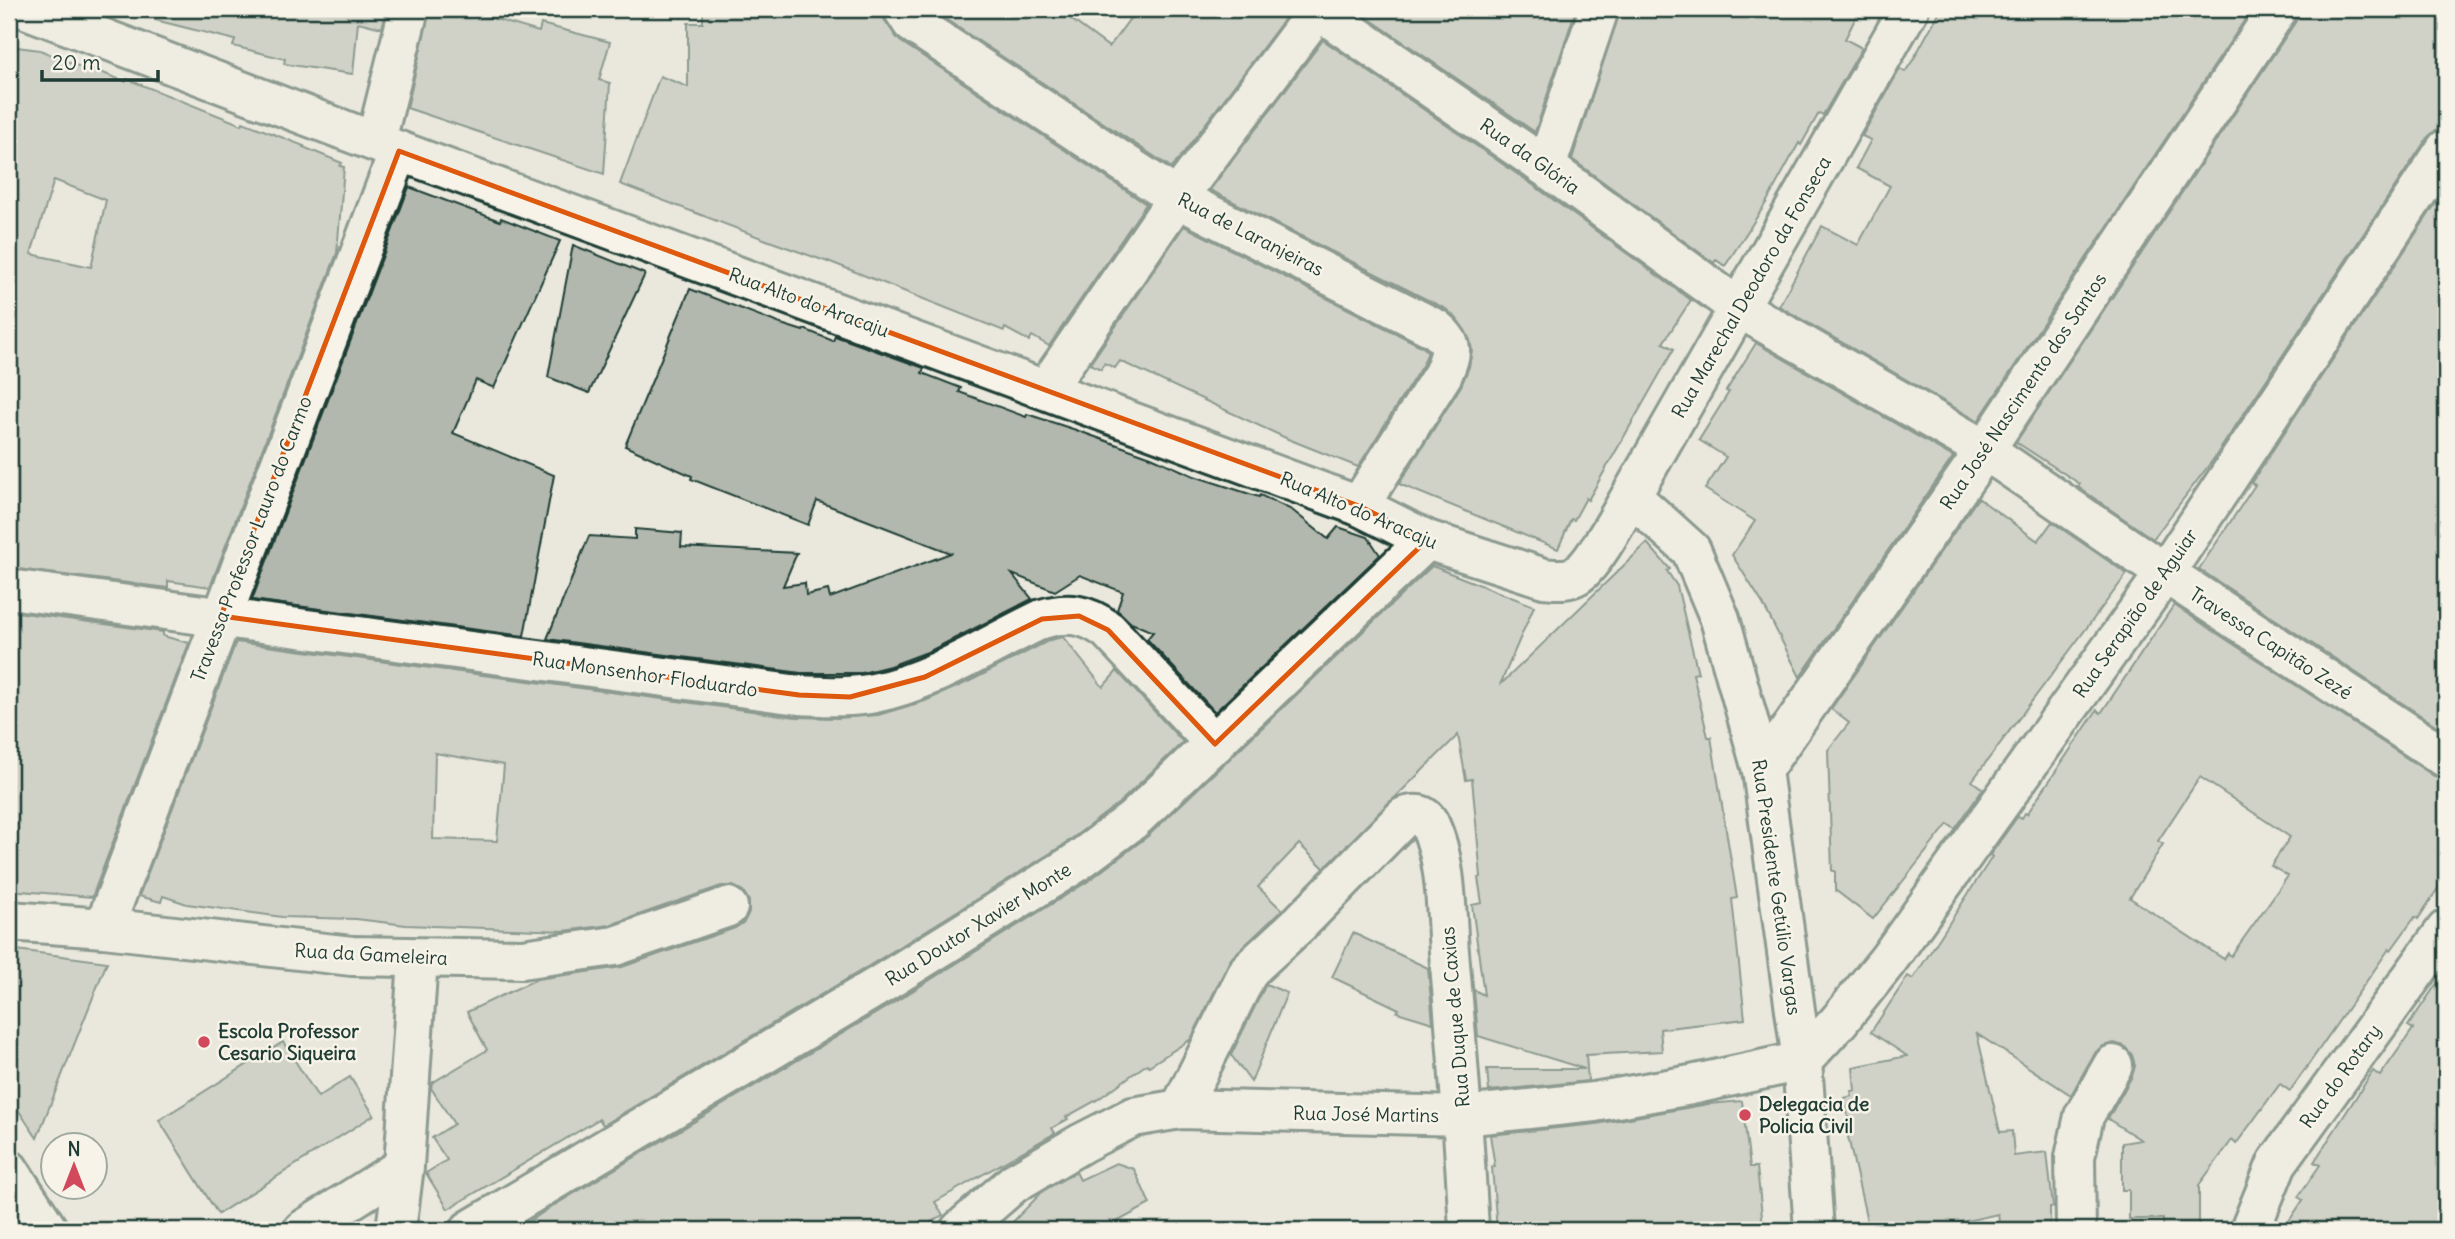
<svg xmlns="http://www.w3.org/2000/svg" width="2455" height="1239" viewBox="0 0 2455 1239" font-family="Delius,sans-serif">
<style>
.building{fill:#b2b8ae;stroke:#1f3d34;stroke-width:2;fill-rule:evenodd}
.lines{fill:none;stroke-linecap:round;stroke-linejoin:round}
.street-casing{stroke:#1f3d34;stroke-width:44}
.secondary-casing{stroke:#1f3d34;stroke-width:44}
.street{stroke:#f7f3e8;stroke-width:38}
.secondary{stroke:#f7f3e8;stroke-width:38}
.marked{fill:none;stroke:#de580e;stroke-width:5;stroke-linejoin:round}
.poi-dot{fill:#d1495b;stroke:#f7f3e8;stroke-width:2.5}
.labels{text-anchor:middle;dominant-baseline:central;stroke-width:5;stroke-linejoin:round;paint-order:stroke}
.street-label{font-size:19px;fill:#1f3d34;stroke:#f7f3e8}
.poi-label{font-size:19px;font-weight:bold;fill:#1f3d34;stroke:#f7f3e8;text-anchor:start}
</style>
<rect width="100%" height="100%" fill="#eae8dd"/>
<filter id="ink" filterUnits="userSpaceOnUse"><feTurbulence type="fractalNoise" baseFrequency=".0143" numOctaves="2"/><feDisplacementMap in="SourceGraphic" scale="14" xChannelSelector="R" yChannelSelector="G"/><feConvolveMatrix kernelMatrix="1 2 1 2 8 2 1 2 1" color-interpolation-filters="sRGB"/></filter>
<g filter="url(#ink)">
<g class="building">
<path d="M157,9H387L382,28L358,22L353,74L284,64L285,59L233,46L235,40L155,20Z"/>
<path d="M430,9H461L539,32L541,24L610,42L599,80L610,83L604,174L407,108Z"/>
<path d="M743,9H881L885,21L900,41L1146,204L1049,346L1032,336L1029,341L1005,328L1004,331L828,261V262L772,242L620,184L660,76L688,87V23H703V12H726V10Z"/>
<path d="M930,9H1057L1109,47L1137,9H1292L1172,168Z"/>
<path d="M1355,9H1576L1535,132Z"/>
<path d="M1620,9H1860L1845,39L1862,48L1823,115L1819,113L1801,145L1799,143L1766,203L1725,266L1716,260L1714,263L1572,159Z"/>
<path d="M1941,9H2252L1978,421L1779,306L1822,226L1858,245L1890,186L1856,168L1871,140L1862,136L1900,69L1905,72L1913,60Z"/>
<path d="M2300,9H2446V127L2436,130L2428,137L2215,457L2153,539L2078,487L2080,484L2016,442L2296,21Z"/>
<path d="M1323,40L1533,185L1691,300L1663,343L1674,349L1588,500L1586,498L1574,520L1571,519L1558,549L1399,484L1461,386L1469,367L1472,350L1470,340L1457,319L1446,309L1210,190Z"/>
<path d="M9,46L40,50L92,72L93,69L126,82L127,79L242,125L243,122L304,146L303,147L342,163L340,166L344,167L337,253L210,587L168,581V588L9,568ZM54,180L106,200L91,267L31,254Z"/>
<path d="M409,187L500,221L501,218L560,241L494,388L476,380L453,433L554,475L524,636L252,600Z"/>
<path d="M2446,188V732L2199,569L2255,485L2251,483Z"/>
<path d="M1184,226L1423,347L1428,352L1423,364L1358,467L1288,439L1120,361L1115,368L1104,363L1101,369L1090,364Z"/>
<path d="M573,245L645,274L589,393L548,377Z"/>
<path d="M690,289L781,324L803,331L804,329L833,341L835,336L924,368L922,373L961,388L959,392L1026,417L1027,414L1076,430L1151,457L1194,476L1259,497L1260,495L1292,510L1328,539L1338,527L1368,537L1380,555L1215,712L1147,639L1153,632L1131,623L1117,610L1123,592L1080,575L1055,591L1012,574L1032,599L930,651L890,666L862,673H801L547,639L589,536L635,539V529L682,533L681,547L797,553L783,586L805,583L806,595L828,590L830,598L951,553L817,501L808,525L691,479L692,476L625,446Z"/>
<path d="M1756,343L1953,457L1800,677L1763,604L1732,555L1755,521L1705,489L1726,457L1699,440L1729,392L1726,391Z"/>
<path d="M1978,498L2038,541L2052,522L2127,574L1972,781L1983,789L1955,829L1948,824L1873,919L1835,890V871H1832L1828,750L1849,723L1831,709Z"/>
<path d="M1647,543L1670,569L1667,571L1677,586L1698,673L1693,674L1708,737H1711L1737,898L1732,899L1745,1019L1660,1029L1662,1051L1586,1055L1588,1081L1489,1091L1487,1069H1585L1478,1036L1474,990L1484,995L1472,905L1482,903L1478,878L1481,877L1472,779L1466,780L1458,735L1324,868L1299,844L1258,887L1282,910L1230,960L1191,1039L1149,1066L1147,1064L1097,1100L1066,1117L1068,1119L1052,1128L1055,1133L935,1202L943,1215L917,1230H517L548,1209L890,1005L1087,882L1148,836L1432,566L1534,606L1500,685Z"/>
<path d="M2174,605L2434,776L2446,780V876L2418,919L2415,917L2391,950L2389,949L2290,1091L2280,1084L2236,1144L2232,1140L2199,1185V1230H2163V1219H2129V1190H2122V1143L2141,1140L2108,1119L2132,1076L2135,1066L2132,1055L2124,1046L2114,1043L2101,1047L2094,1054L2071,1095L1977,1034L2000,1132L2012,1131L2014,1156L2047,1152L2053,1207H2050V1230H2000L1998,1214L1926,1230H1869L1846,1128L1850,1127L1844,1098L1852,1096L1851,1091H1855L1853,1067L1907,1056L1871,1032L1908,976L1913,979L1992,857L1990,855L2018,816L2022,818L2025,813L2027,814L2097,710L2101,713ZM2200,777L2290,837L2271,866L2288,876L2231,956L2228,953L2224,959L2130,898L2163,844L2158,841Z"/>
<path d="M9,611L163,632V636L189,643L92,897L9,890Z"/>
<path d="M1063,637L1103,687L1117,671L1183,742L1119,803L1062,846L867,967L603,1125L599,1119L448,1209L426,1173L447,1160L432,1138L454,1124L431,1088L432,1083L487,1050L467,1012L537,979L622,967L735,928L744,922L749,912V901L743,891L733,886H721L610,925L564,931L406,925L356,919L282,917L187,904L163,896L161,902L139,896L236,642L796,717L837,718L878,715L925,701L970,681L1050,640ZM435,753L504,765L497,841L433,839Z"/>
<path d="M1353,933L1428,968L1433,1023L1397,1012L1399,1009L1332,977Z"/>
<path d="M9,949L107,962L37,1138L9,1096Z"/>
<path d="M2446,970V1230H2283L2303,1200L2298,1197L2320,1165L2314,1162L2373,1071L2380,1076L2413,1029L2408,1026Z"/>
<path d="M1266,984L1287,993L1251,1082L1231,1055Z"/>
<path d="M283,1042L318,1097L350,1077L374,1115L218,1214L159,1120Z"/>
<path d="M1742,1101L1750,1167H1757L1763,1226L1719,1228V1230H1587V1226L1497,1230L1492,1167H1495L1490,1135L1596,1124L1708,1104Z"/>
<path d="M1116,1163L1134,1169L1150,1204L1102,1230H1005L1043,1191L1076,1172L1080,1180Z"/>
</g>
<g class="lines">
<g class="street-casing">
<g id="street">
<path d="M903,9L912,23L1177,198L1436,329C1455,345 1452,352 1443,374L1359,506"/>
<path d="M1317,9L1546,167L1739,308L1985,450L2165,573L2446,758"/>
<path d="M376,141L409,9"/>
<path d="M1546,167L1599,9"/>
<path d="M1046,389L1177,198L1318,10"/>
<path d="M9,589L799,695C824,696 849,698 874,693C933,681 988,645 1042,619C1068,611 1086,614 1108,630L1215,744"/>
<path d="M1762,770L1985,450L2278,9"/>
<path d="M9,921L104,928L352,956L522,959L615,946L728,907"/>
<path d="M104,928L399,151"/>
<path d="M1180,1109L1249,970L1300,923L1404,817C1415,813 1424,813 1430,825C1447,861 1446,913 1449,952C1457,1045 1464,1137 1469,1230"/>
<path d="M9,1170L48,1230"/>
<path d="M303,1230L404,1166"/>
<path d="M396,1230L404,1166L418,959"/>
<path d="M470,1230L878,986L1074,864L1133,820L1427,540"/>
<path d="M960,1230L1014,1183L1082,1143L1133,1117L1180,1109L1463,1116L1594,1102L1691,1085L1802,1061L1839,1021L1888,960L2165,573L2446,149"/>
<path d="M2076,1230L2075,1157L2084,1116L2113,1065"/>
<path d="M2250,1230L2277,1163L2446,930"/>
</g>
</g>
<g class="secondary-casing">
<g id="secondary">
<path d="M26,9L399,151L1359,506L1427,540L1544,578C1555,579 1567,581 1577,575C1594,565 1620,514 1631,496L1909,9"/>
<path d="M1631,496L1691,550L1720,619L1762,770L1802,1061L1814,1230"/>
</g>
</g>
<use href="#street" class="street"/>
<use href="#secondary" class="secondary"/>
</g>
</g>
<path d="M0 0H2455V1239H0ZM399,151L1359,506L1427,540L1215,744L1108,630L1079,616L1042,619L925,677L850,697L799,695L221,616Z" fill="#eae8dd" fill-opacity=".55" fill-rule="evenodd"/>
<path class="marked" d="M399,151L1359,506L1427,540L1215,744L1108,630L1079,616L1042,619L925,677L850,697L799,695L221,616Z"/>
<g class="poi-dot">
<circle cx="204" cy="1042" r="7"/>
<circle cx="1745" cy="1115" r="7"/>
</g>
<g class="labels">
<g class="street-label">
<text transform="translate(1530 156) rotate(35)">Rua da Glória</text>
<text transform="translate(1251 234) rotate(27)">Rua de Laranjeiras</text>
<text transform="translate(1751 287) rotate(-60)">Rua Marechal Deodoro da Fonseca</text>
<text transform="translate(809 302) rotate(20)">Rua Alto do Aracaju</text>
<text transform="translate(2023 391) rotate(-56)">Rua José Nascimento dos Santos</text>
<text transform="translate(1359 510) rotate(23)">Rua Alto do Aracaju</text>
<text transform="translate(251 539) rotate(-69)">Travessa Professor Lauro do Carmo</text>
<text transform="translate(2135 613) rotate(-55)">Rua Serapião de Aguiar</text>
<text transform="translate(2271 643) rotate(33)">Travessa Capitão Zezé</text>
<text transform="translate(645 674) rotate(8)">Rua Monsenhor Floduardo</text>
<text transform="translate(1777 887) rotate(82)">Rua Presidente Getúlio Vargas</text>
<text transform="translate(978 924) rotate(-32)">Rua Doutor Xavier Monte</text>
<text transform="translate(371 954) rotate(3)">Rua da Gameleira</text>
<text transform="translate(1455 1017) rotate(-95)">Rua Duque de Caxias</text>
<text transform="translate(2340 1076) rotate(-54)">Rua do Rotary</text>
<text transform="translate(1366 1114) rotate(1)">Rua José Martins</text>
</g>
<g class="poi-label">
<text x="218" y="1031">Escola Professor<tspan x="218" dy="22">Cesario Siqueira</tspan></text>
<text x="1759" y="1104">Delegacia de<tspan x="1759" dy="22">Policia Civil</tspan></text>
</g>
</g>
<rect width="2455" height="1239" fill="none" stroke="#f7f3e8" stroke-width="35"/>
<rect x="18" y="18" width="2420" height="1204" fill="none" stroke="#1f3d34" stroke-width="2.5" filter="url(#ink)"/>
<g transform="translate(74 1166)"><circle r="33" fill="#f7f3e8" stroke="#a1aaa0" stroke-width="2"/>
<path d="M0-5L12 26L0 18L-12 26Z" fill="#d1495b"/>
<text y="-10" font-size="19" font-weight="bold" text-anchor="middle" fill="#1f3d34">N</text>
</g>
<path d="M42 70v10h116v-10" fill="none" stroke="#1f3d34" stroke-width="3.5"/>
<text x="52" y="70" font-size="21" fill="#1f3d34" stroke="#f7f3e8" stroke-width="5" paint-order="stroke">20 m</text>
</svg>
